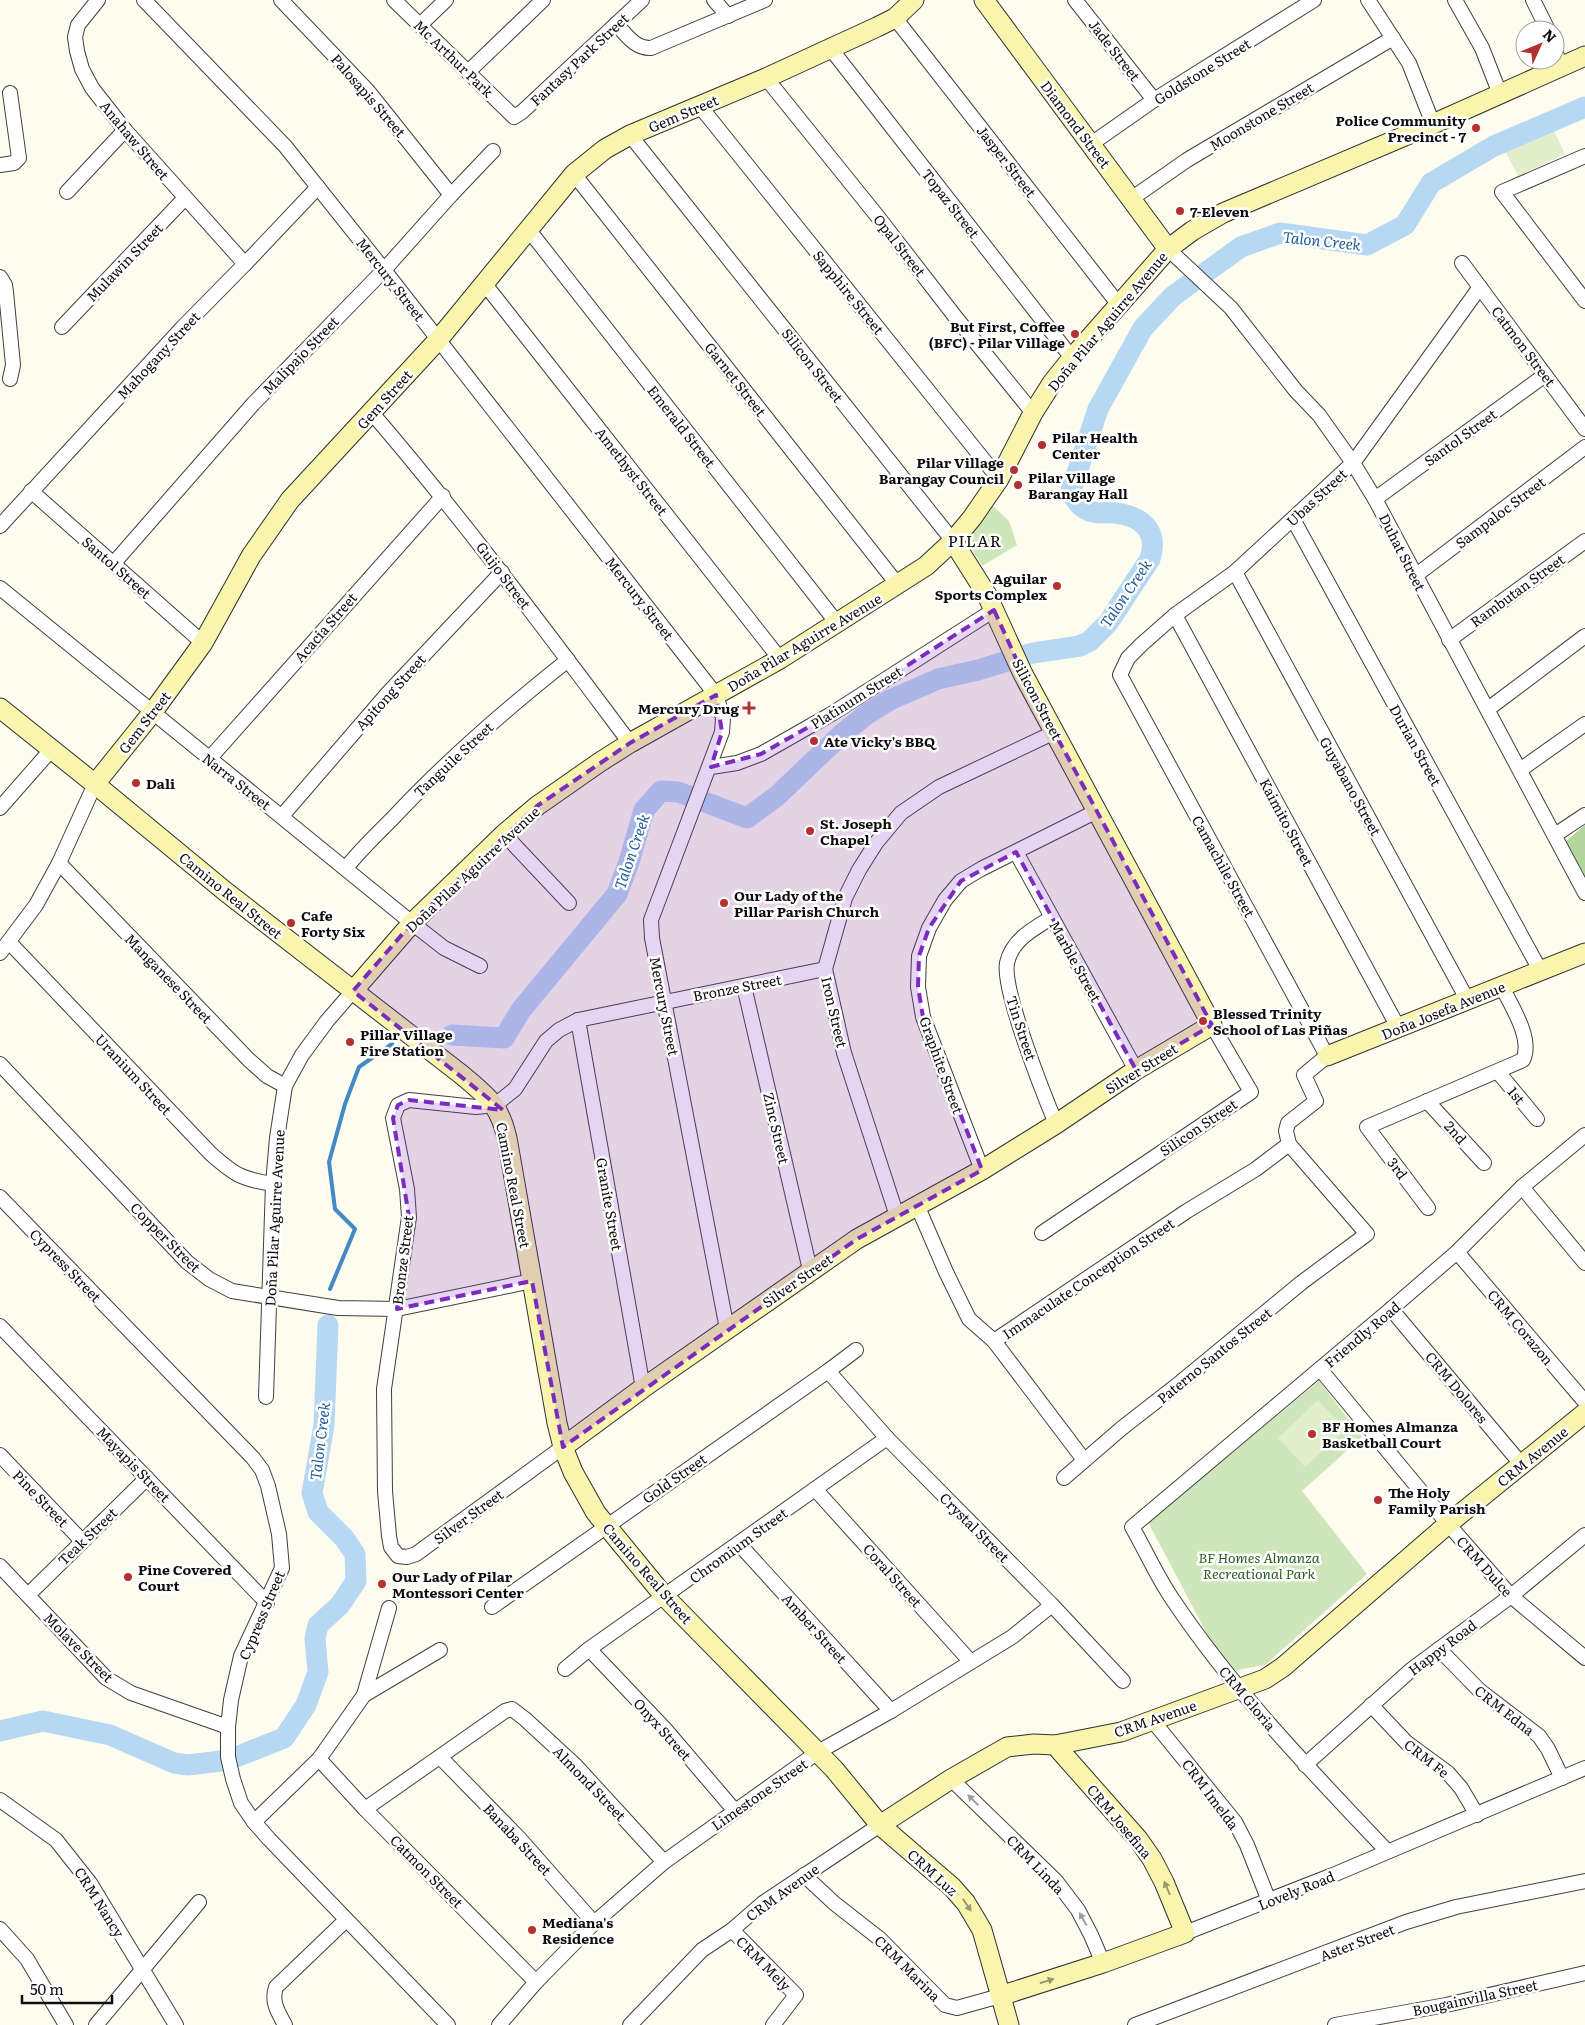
<svg xmlns="http://www.w3.org/2000/svg" width="1585" height="2025" viewBox="0 0 1585 2025" font-family="Literata,serif">
<style>
.green{fill:#cfe6bb}
.forest{fill:#b2d69b}
.pitch{fill:#e0eecc}
.lines{fill:none;stroke-linecap:round;stroke-linejoin:round}
.stream{stroke:#4389c3;stroke-width:4}
.river{stroke:#b7d8f2;stroke-width:21}
.street-casing{stroke:#404040;stroke-width:16}
.secondary-casing{stroke:#2f2f2f;stroke-width:21}
.street{stroke:#fff;stroke-width:14}
.secondary{stroke:#f9f5af;stroke-width:19}
.oneway{fill:#9e9e9e}
.oneway2{fill:#9b986e}
.marked{fill:#7b2cbf;fill-opacity:0.2;stroke:#7b2cbf;stroke-width:4;stroke-dasharray:10 6;stroke-linejoin:round}
.poi-dot{fill:#b3312f;stroke:#fff;stroke-width:2}
.labels{text-anchor:middle;dominant-baseline:central;stroke-width:5;stroke-linejoin:round;paint-order:stroke}
.street-label{font-size:14px;fill:#0d0d0d;stroke:#fff}
.poi-label{font-size:14px;font-weight:bold;fill:#0d0d0d;stroke:#fff;text-anchor:start}
.park-label{font-size:14px;font-style:italic;fill:#2b6022;stroke:#fff}
.water-label{font-size:15px;font-style:italic;fill:#1f5b96;stroke:#fff}
.quarter-label{font-size:16px;letter-spacing:1px;fill:#0d0d0d;stroke:#fff}
</style>
<rect width="100%" height="100%" fill="#fefcef"/>
<g class="green">
<path d="M993,506L1009,521L1017,545L982,566L967,541Z"/>
<path d="M1319,1381L1362,1437L1302,1491L1367,1574L1265,1665L1227,1672L1148,1522Z"/>
</g>
<path class="forest" d="M1585,825V879L1565,842Z"/>
<g class="pitch">
<path d="M1553,129L1565,154L1518,176L1505,151Z"/>
<path d="M1318,1400L1346,1430L1305,1467L1278,1438Z"/>
</g>
<g class="lines">
<path class="stream" d="M330,1289L355,1229L335,1209L329,1162L345,1104L359,1067L392,1044"/>
<g class="river">
<path d="M452,1035L504,1038L521,1010L617,894L629,862L644,810L661,791L678,792L747,818L777,796L842,734L867,714L890,700L938,679L978,670L1033,653L1080,646L1090,641L1108,623L1150,559C1159,531 1142,516 1115,513C1104,512 1095,515 1085,509C1078,505 1074,498 1071,491L1098,409L1143,328L1173,296L1241,247L1280,233L1367,245L1405,225L1431,183L1494,146L1585,107"/>
<path d="M0,1731L43,1721L110,1735L174,1763L188,1765L221,1761"/>
<path d="M236,1757L284,1738L306,1705L318,1672L315,1639L318,1625L340,1605L356,1581L355,1554L344,1538L318,1512L312,1493L324,1425L328,1325"/>
</g>
<g class="street-casing">
<g id="street">
<path d="M98,0L78,25L75,37L77,51L82,69L92,88L125,130L245,264"/>
<path d="M144,0L285,146L384,270L716,695L723,718L722,732L651,920L652,938L727,1329"/>
<path d="M281,0L368,91L451,195"/>
<path d="M394,0L514,117L522,112L642,0"/>
<path d="M714,0L728,16"/>
<path d="M1075,0L1154,100"/>
<path d="M1368,0L1409,63L1433,124"/>
<path d="M1455,0L1482,48L1500,94"/>
<path d="M1533,0L1548,30"/>
<path d="M895,18L1119,305"/>
<path d="M616,24C626,34 635,49 651,48L765,0"/>
<path d="M420,25L446,0"/>
<path d="M831,49L1072,358"/>
<path d="M1555,51L1561,67"/>
<path d="M468,72L543,0"/>
<path d="M766,78L878,217L957,319L1033,413"/>
<path d="M699,105L999,479"/>
<path d="M630,135L953,541"/>
<path d="M1091,144L1154,100L1314,0"/>
<path d="M1585,156L1502,192L1585,301"/>
<path d="M0,165L14,163L19,158L10,93"/>
<path d="M574,174L898,585"/>
<path d="M67,192L125,130"/>
<path d="M1131,199L1187,160L1393,38"/>
<path d="M528,229L837,623"/>
<path d="M1168,249L1231,308L1296,391L1319,415L1353,463L1375,499L1585,893"/>
<path d="M1462,263L1585,429"/>
<path d="M0,277L5,285L6,292L13,365L10,379"/>
<path d="M484,283L780,659"/>
<path d="M62,327L185,198"/>
<path d="M372,413C463,519 546,631 630,743"/>
<path d="M31,491L203,643"/>
<path d="M1375,499L1545,375"/>
<path d="M1293,519L1540,970"/>
<path d="M0,526L183,327L245,264L318,187"/>
<path d="M113,564L253,404L384,270L451,195L493,151"/>
<path d="M1235,572L1468,1001"/>
<path d="M1415,576L1585,447"/>
<path d="M0,588L412,923L444,948L480,966"/>
<path d="M1175,615L1399,1029"/>
<path d="M1449,640L1585,541"/>
<path d="M1488,709L1585,636"/>
<path d="M209,759L443,496"/>
<path d="M711,767L737,763L761,754L833,713L994,610"/>
<path d="M1520,770L1585,724"/>
<path d="M0,808L51,750"/>
<path d="M282,816L388,693L502,572"/>
<path d="M504,834L569,903"/>
<path d="M1555,835L1585,815"/>
<path d="M1016,852L1136,1070"/>
<path d="M59,863L249,1060L267,1076L285,1086"/>
<path d="M346,868C360,850 377,834 393,818C447,760 506,709 568,660"/>
<path d="M1051,918C1033,929 1012,940 1007,963C1002,990 1044,1095 1056,1124"/>
<path d="M9,942L211,1154C235,1175 241,1179 273,1184"/>
<path d="M0,953L36,905L59,863L95,784"/>
<path d="M744,986L810,1270"/>
<path d="M578,1020L643,1388"/>
<path d="M0,1064L187,1262L209,1279L232,1291L338,1308L397,1309L532,1281"/>
<path d="M1498,1072L1537,1119"/>
<path d="M1427,1101L1484,1163"/>
<path d="M982,1170L923,1017L918,987L919,956L929,928L945,900L961,881L981,869L1097,811"/>
<path d="M1522,1187L1585,1263"/>
<path d="M0,1197L253,1458L262,1470L268,1486L279,1534L282,1568L241,1656L231,1700L228,1727V1757L233,1779L241,1803L254,1822L269,1839L448,2025"/>
<path d="M917,1205L946,1272L969,1319L994,1341L1084,1460"/>
<path d="M1428,1208L1367,1127L1523,1060C1533,1039 1512,1007 1502,987"/>
<path d="M897,1216L844,1053L825,969L845,898L859,870L876,843L901,813L939,787L1055,732"/>
<path d="M1042,1233L1251,1092L1212,1025"/>
<path d="M1457,1252L1585,1402"/>
<path d="M1391,1309L1522,1465"/>
<path d="M0,1326L267,1603"/>
<path d="M994,1341L1187,1211L1256,1169L1289,1144"/>
<path d="M1320,1369L1448,1524L1511,1596L1585,1658"/>
<path d="M828,1371L887,1438L1052,1605L1123,1681"/>
<path d="M266,1397L273,1184L277,1138L285,1086L302,1055L327,1021L353,991"/>
<path d="M563,1447L416,1554L407,1557L398,1556L391,1547L389,1536L385,1491L384,1389L409,1217L407,1189L393,1118L398,1105L409,1100L476,1107L495,1105L515,1089L546,1041L559,1030L578,1020L825,969"/>
<path d="M0,1455L82,1541"/>
<path d="M1064,1478L1122,1428L1181,1382L1301,1283L1367,1234L1289,1144L1286,1131L1288,1123L1316,1101L1304,1075L1327,1056L1120,675L1128,658L1142,644L1175,615L1235,572L1353,463L1480,287"/>
<path d="M815,1489L970,1661"/>
<path d="M739,1544L891,1711"/>
<path d="M0,1566L106,1678L131,1693L228,1727"/>
<path d="M28,1595L147,1478"/>
<path d="M492,1607L828,1371L856,1350"/>
<path d="M589,1649L665,1729L735,1811"/>
<path d="M1439,1649L1479,1690L1539,1736L1548,1749L1562,1778"/>
<path d="M565,1669L589,1649L887,1438"/>
<path d="M364,1695L440,1650"/>
<path d="M1371,1705L1407,1743L1448,1773L1461,1788L1477,1815"/>
<path d="M1153,1721L1235,1822L1247,1845L1269,1901"/>
<path d="M440,1757L519,1838L594,1923"/>
<path d="M319,1759L365,1809L536,1982"/>
<path d="M1305,1765L1411,1670L1511,1596L1585,1535"/>
<path d="M951,1779L1056,1881L1078,1910L1091,1935L1103,1963"/>
<path d="M0,1800L56,1840L90,1883L176,2025"/>
<path d="M365,1809L505,1711L512,1709L525,1719L576,1766L664,1862"/>
<path d="M254,1822L319,1759L364,1695L389,1608"/>
<path d="M1387,1851C1311,1771 1234,1691 1173,1600C1157,1577 1146,1551 1132,1527L1391,1309L1457,1252L1522,1187L1585,1135"/>
<path d="M804,1875L834,1903L880,1939L945,2005L957,2008L1000,1996"/>
<path d="M0,1929L27,1959L66,2025"/>
<path d="M732,1930L796,1995L773,2025"/>
<path d="M1185,1933L1333,1875L1585,1768"/>
<path d="M96,2025L199,1902"/>
<path d="M285,2025C278,2012 271,2002 276,1987L346,1920"/>
<path d="M499,2025L536,1982L594,1923L664,1862L818,1752L891,1711L1012,1637L1052,1605"/>
<path d="M630,2025L702,1950L732,1930L763,1903L880,1825"/>
<path d="M1135,2025L1406,1922L1456,1907L1585,1881"/>
<path d="M1335,2025L1446,2005L1585,1973"/>
</g>
</g>
<g class="secondary-casing">
<g id="secondary">
<path d="M984,0L1168,249"/>
<path d="M0,708L95,784L226,892L462,1075C488,1097 499,1104 507,1138L557,1423L563,1447L573,1472L596,1513L665,1597L834,1769L880,1825L952,1887L966,1903L982,1930L1009,2025"/>
<path d="M95,784L152,713L203,643L251,556L290,500L438,340L574,174L605,149L630,135L766,78L877,27L895,18L914,0"/>
<path d="M353,991L412,923L504,834L537,806L600,762L630,743L780,659L926,566L953,541L972,518L999,479L1033,413L1052,383L1072,358L1168,249L1192,231L1223,213L1433,124L1585,56"/>
<path d="M1327,1056L1585,953"/>
<path d="M563,1447L643,1388L857,1239L982,1170L1056,1124L1136,1070L1212,1025L1023,674L987,595L953,541"/>
<path d="M880,1825L951,1779L1007,1747L1034,1744L1055,1745L1121,1732L1265,1679L1283,1667L1448,1524L1585,1413"/>
<path d="M1000,1996L1103,1963L1185,1933L1164,1882L1152,1859L1138,1839L1055,1745"/>
</g>
</g>
<use href="#street" class="street"/>
<use href="#secondary" class="secondary"/>
</g>
<defs><path id="oneway-solid" d="M-6-.8H1V-3.2L6.5 0L1 3.2V.8H-6Z" transform="scale(1.25)"/></defs>
<g class="oneway">
<use href="#oneway-solid" transform="translate(973 1800) rotate(-135)"/>
<use href="#oneway-solid" transform="translate(1083 1919) rotate(-119)"/>
</g>
<g class="oneway2">
<use href="#oneway-solid" transform="translate(1167 1888) rotate(-113)"/>
<use href="#oneway-solid" transform="translate(967 1905) rotate(56)"/>
<use href="#oneway-solid" transform="translate(1047 1981) rotate(-18)"/>
</g>
<path class="marked" d="M994,610L1023,674L1212,1025L1136,1070L1016,852L961,881L929,928L919,956L918,987L923,1017L982,1170L857,1239L563,1447L532,1281L397,1309L409,1217L393,1118L398,1105L409,1100L503,1110L353,991L412,923L537,806L630,743L716,695L722,732L711,767L761,754L833,713Z"/>
<g class="poi-dot">
<circle cx="1476" cy="128" r="5"/>
<circle cx="1180" cy="211" r="5"/>
<circle cx="1075" cy="334" r="5"/>
<circle cx="1042" cy="445" r="5"/>
<circle cx="1014" cy="470" r="5"/>
<circle cx="1018" cy="485" r="5"/>
<circle cx="1057" cy="586" r="5"/>
<path d="M746.5 700.5h5v5h5v5h-5v5h-5v-5h-5v-5h5z"/>
<circle cx="814" cy="741" r="5"/>
<circle cx="136" cy="783" r="5"/>
<circle cx="810" cy="831" r="5"/>
<circle cx="724" cy="903" r="5"/>
<circle cx="291" cy="923" r="5"/>
<circle cx="1203" cy="1021" r="5"/>
<circle cx="350" cy="1042" r="5"/>
<circle cx="1312" cy="1434" r="5"/>
<circle cx="1378" cy="1500" r="5"/>
<circle cx="128" cy="1577" r="5"/>
<circle cx="382" cy="1584" r="5"/>
<circle cx="532" cy="1930" r="5"/>
</g>
<g class="labels">
<g class="street-label">
<text transform="translate(1115 50) rotate(52)">Jade Street</text>
<text transform="translate(454 58) rotate(44)">Mc Arthur Park</text>
<text transform="translate(579 59) rotate(-43)">Fantasy Park Street</text>
<text transform="translate(1202 71) rotate(-32)">Goldstone Street</text>
<text transform="translate(369 95) rotate(49)">Palosapis Street</text>
<text transform="translate(683 113) rotate(-23)">Gem Street</text>
<text transform="translate(1261 116) rotate(-31)">Moonstone Street</text>
<text transform="translate(1076 124) rotate(53)">Diamond Street</text>
<text transform="translate(135 140) rotate(50)">Anahaw Street</text>
<text transform="translate(1007 161) rotate(52)">Jasper Street</text>
<text transform="translate(951 203) rotate(52)">Topaz Street</text>
<text transform="translate(900 245) rotate(52)">Opal Street</text>
<text transform="translate(124 262) rotate(-46)">Mulawin Street</text>
<text transform="translate(391 279) rotate(52)">Mercury Street</text>
<text transform="translate(849 292) rotate(51)">Sapphire Street</text>
<text transform="translate(1107 321) rotate(-50)">Doña Pilar Aguirre Avenue</text>
<text transform="translate(1524 346) rotate(53)">Catmon Street</text>
<text transform="translate(158 355) rotate(-47)">Mahogany Street</text>
<text transform="translate(300 355) rotate(-46)">Malipajo Street</text>
<text transform="translate(813 365) rotate(52)">Silicon Street</text>
<text transform="translate(736 379) rotate(52)">Garnet Street</text>
<text transform="translate(384 399) rotate(-48)">Gem Street</text>
<text transform="translate(682 426) rotate(52)">Emerald Street</text>
<text transform="translate(1460 437) rotate(-36)">Santol Street</text>
<text transform="translate(632 471) rotate(52)">Amethyst Street</text>
<text transform="translate(1316 497) rotate(-43)">Ubas Street</text>
<text transform="translate(1500 512) rotate(-37)">Sampaloc Street</text>
<text transform="translate(1403 552) rotate(63)">Duhat Street</text>
<text transform="translate(117 567) rotate(41)">Santol Street</text>
<text transform="translate(504 575) rotate(53)">Guijo Street</text>
<text transform="translate(1517 590) rotate(-36)">Rambutan Street</text>
<text transform="translate(640 598) rotate(52)">Mercury Street</text>
<text transform="translate(325 627) rotate(-49)">Acacia Street</text>
<text transform="translate(804 642) rotate(-31)">Doña Pilar Aguirre Avenue</text>
<text transform="translate(390 692) rotate(-48)">Apitong Street</text>
<text transform="translate(856 697) rotate(-32)">Platinum Street</text>
<text transform="translate(1038 699) rotate(62)">Silicon Street</text>
<text transform="translate(144 722) rotate(-52)">Gem Street</text>
<text transform="translate(1416 745) rotate(61)">Durian Street</text>
<text transform="translate(453 759) rotate(-43)">Tanguile Street</text>
<text transform="translate(237 781) rotate(38)">Narra Street</text>
<text transform="translate(1351 786) rotate(61)">Guyabano Street</text>
<text transform="translate(1287 822) rotate(62)">Kaimito Street</text>
<text transform="translate(1224 866) rotate(61)">Camachile Street</text>
<text transform="translate(472 869) rotate(-43)">Doña Pilar Aguirre Avenue</text>
<text transform="translate(231 895) rotate(39)">Camino Real Street</text>
<text transform="translate(1076 961) rotate(61)">Marble Street</text>
<text transform="translate(169 978) rotate(46)">Manganese Street</text>
<text transform="translate(737 987) rotate(-11)">Bronze Street</text>
<text transform="translate(665 1006) rotate(79)">Mercury Street</text>
<text transform="translate(1443 1010) rotate(-22)">Doña Josefa Avenue</text>
<text transform="translate(835 1012) rotate(77)">Iron Street</text>
<text transform="translate(1022 1028) rotate(72)">Tin Street</text>
<text transform="translate(942 1065) rotate(70)">Graphite Street</text>
<text transform="translate(1141 1068) rotate(-32)">Silver Street</text>
<text transform="translate(134 1074) rotate(47)">Uranium Street</text>
<text transform="translate(1517 1095) rotate(51)">1st</text>
<text transform="translate(1198 1127) rotate(-34)">Silicon Street</text>
<text transform="translate(777 1128) rotate(77)">Zinc Street</text>
<text transform="translate(1456 1132) rotate(48)">2nd</text>
<text transform="translate(1398 1168) rotate(53)">3rd</text>
<text transform="translate(514 1185) rotate(79)">Camino Real Street</text>
<text transform="translate(610 1204) rotate(80)">Granite Street</text>
<text transform="translate(274 1218) rotate(-87)">Doña Pilar Aguirre Avenue</text>
<text transform="translate(166 1237) rotate(45)">Copper Street</text>
<text transform="translate(402 1260) rotate(-83)">Bronze Street</text>
<text transform="translate(66 1265) rotate(46)">Cypress Street</text>
<text transform="translate(1088 1278) rotate(-34)">Immaculate Conception Street</text>
<text transform="translate(797 1280) rotate(-35)">Silver Street</text>
<text transform="translate(1521 1327) rotate(50)">CRM Corazon</text>
<text transform="translate(1362 1334) rotate(-40)">Friendly Road</text>
<text transform="translate(1214 1355) rotate(-39)">Paterno Santos Street</text>
<text transform="translate(1457 1387) rotate(50)">CRM Dolores</text>
<text transform="translate(1532 1456) rotate(-39)">CRM Avenue</text>
<text transform="translate(134 1464) rotate(46)">Mayapis Street</text>
<text transform="translate(674 1478) rotate(-35)">Gold Street</text>
<text transform="translate(41 1498) rotate(46)">Pine Street</text>
<text transform="translate(468 1516) rotate(-36)">Silver Street</text>
<text transform="translate(975 1527) rotate(45)">Crystal Street</text>
<text transform="translate(87 1536) rotate(-44)">Teak Street</text>
<text transform="translate(738 1545) rotate(-36)">Chromium Street</text>
<text transform="translate(1485 1566) rotate(48)">CRM Dulce</text>
<text transform="translate(648 1573) rotate(49)">Camino Real Street</text>
<text transform="translate(893 1575) rotate(48)">Coral Street</text>
<text transform="translate(261 1615) rotate(-67)">Cypress Street</text>
<text transform="translate(815 1628) rotate(48)">Amber Street</text>
<text transform="translate(79 1647) rotate(45)">Molave Street</text>
<text transform="translate(1442 1647) rotate(-37)">Happy Road</text>
<text transform="translate(1248 1698) rotate(50)">CRM Gloria</text>
<text transform="translate(1505 1710) rotate(38)">CRM Edna</text>
<text transform="translate(1155 1718) rotate(-19)">CRM Avenue</text>
<text transform="translate(663 1729) rotate(48)">Onyx Street</text>
<text transform="translate(1427 1758) rotate(38)">CRM Fe</text>
<text transform="translate(590 1783) rotate(46)">Almond Street</text>
<text transform="translate(759 1794) rotate(-35)">Limestone Street</text>
<text transform="translate(1211 1794) rotate(53)">CRM Imelda</text>
<text transform="translate(1120 1821) rotate(50)">CRM Josefina</text>
<text transform="translate(518 1839) rotate(47)">Banaba Street</text>
<text transform="translate(1036 1864) rotate(46)">CRM Linda</text>
<text transform="translate(427 1871) rotate(45)">Catmon Street</text>
<text transform="translate(933 1872) rotate(42)">CRM Luz</text>
<text transform="translate(1296 1890) rotate(-22)">Lovely Road</text>
<text transform="translate(782 1892) rotate(-36)">CRM Avenue</text>
<text transform="translate(100 1902) rotate(58)">CRM Nancy</text>
<text transform="translate(1357 1942) rotate(-21)">Aster Street</text>
<text transform="translate(764 1963) rotate(45)">CRM Mely</text>
<text transform="translate(908 1968) rotate(45)">CRM Marina</text>
<text transform="translate(1475 1997) rotate(-12)">Bougainvilla Street</text>
</g>
<g class="poi-label">
<text x="1466" y="120" text-anchor="end">Police Community<tspan x="1466" dy="16">Precinct - 7</tspan></text>
<text x="1190" y="211">7-Eleven</text>
<text x="1065" y="326" text-anchor="end">But First, Coffee<tspan x="1065" dy="16">(BFC) - Pilar Village</tspan></text>
<text x="1052" y="437">Pilar Health<tspan x="1052" dy="16">Center</tspan></text>
<text x="1004" y="462" text-anchor="end">Pilar Village<tspan x="1004" dy="16">Barangay Council</tspan></text>
<text x="1028" y="477">Pilar Village<tspan x="1028" dy="16">Barangay Hall</tspan></text>
<text x="1047" y="578" text-anchor="end">Aguilar<tspan x="1047" dy="16">Sports Complex</tspan></text>
<text x="739" y="708" text-anchor="end">Mercury Drug</text>
<text x="824" y="741">Ate Vicky's BBQ</text>
<text x="146" y="783">Dali</text>
<text x="820" y="823">St. Joseph<tspan x="820" dy="16">Chapel</tspan></text>
<text x="734" y="895">Our Lady of the<tspan x="734" dy="16">Pillar Parish Church</tspan></text>
<text x="301" y="915">Cafe<tspan x="301" dy="16">Forty Six</tspan></text>
<text x="1213" y="1013">Blessed Trinity<tspan x="1213" dy="16">School of Las Piñas</tspan></text>
<text x="360" y="1034">Pillar Village<tspan x="360" dy="16">Fire Station</tspan></text>
<text x="1322" y="1426">BF Homes Almanza<tspan x="1322" dy="16">Basketball Court</tspan></text>
<text x="1388" y="1492">The Holy<tspan x="1388" dy="16">Family Parish</tspan></text>
<text x="138" y="1569">Pine Covered<tspan x="138" dy="16">Court</tspan></text>
<text x="392" y="1576">Our Lady of Pilar<tspan x="392" dy="16">Montessori Center</tspan></text>
<text x="542" y="1922">Mediana's<tspan x="542" dy="16">Residence</tspan></text>
</g>
<g class="park-label">
<text x="1259" y="1557">BF Homes Almanza<tspan x="1259" dy="16">Recreational Park</tspan></text>
</g>
<g class="water-label">
<text transform="translate(1322 240) rotate(6)">Talon Creek</text>
<text transform="translate(1125 593) rotate(-56)">Talon Creek</text>
<text transform="translate(631 851) rotate(-71)">Talon Creek</text>
<text transform="translate(319 1441) rotate(-83)">Talon Creek</text>
</g>
<g class="quarter-label">
<text x="975" y="540">PILAR</text>
</g>
</g>
<g transform="translate(1540 45) rotate(46)"><circle r="24" fill="#ffffff" stroke="#9e9e9e"/>
<path d="M0-4L9 19L0 12L-9 19Z" fill="#b3312f"/>
<text y="-8" font-size="14" font-weight="bold" text-anchor="middle" fill="#0d0d0d">N</text>
</g>
<path d="M22 1995v8h90v-8" fill="none" stroke="#0d0d0d" stroke-width="2.5"/>
<text x="30" y="1995" font-size="15" fill="#0d0d0d" stroke="#ffffff" stroke-width="4" paint-order="stroke">50 m</text>
</svg>
